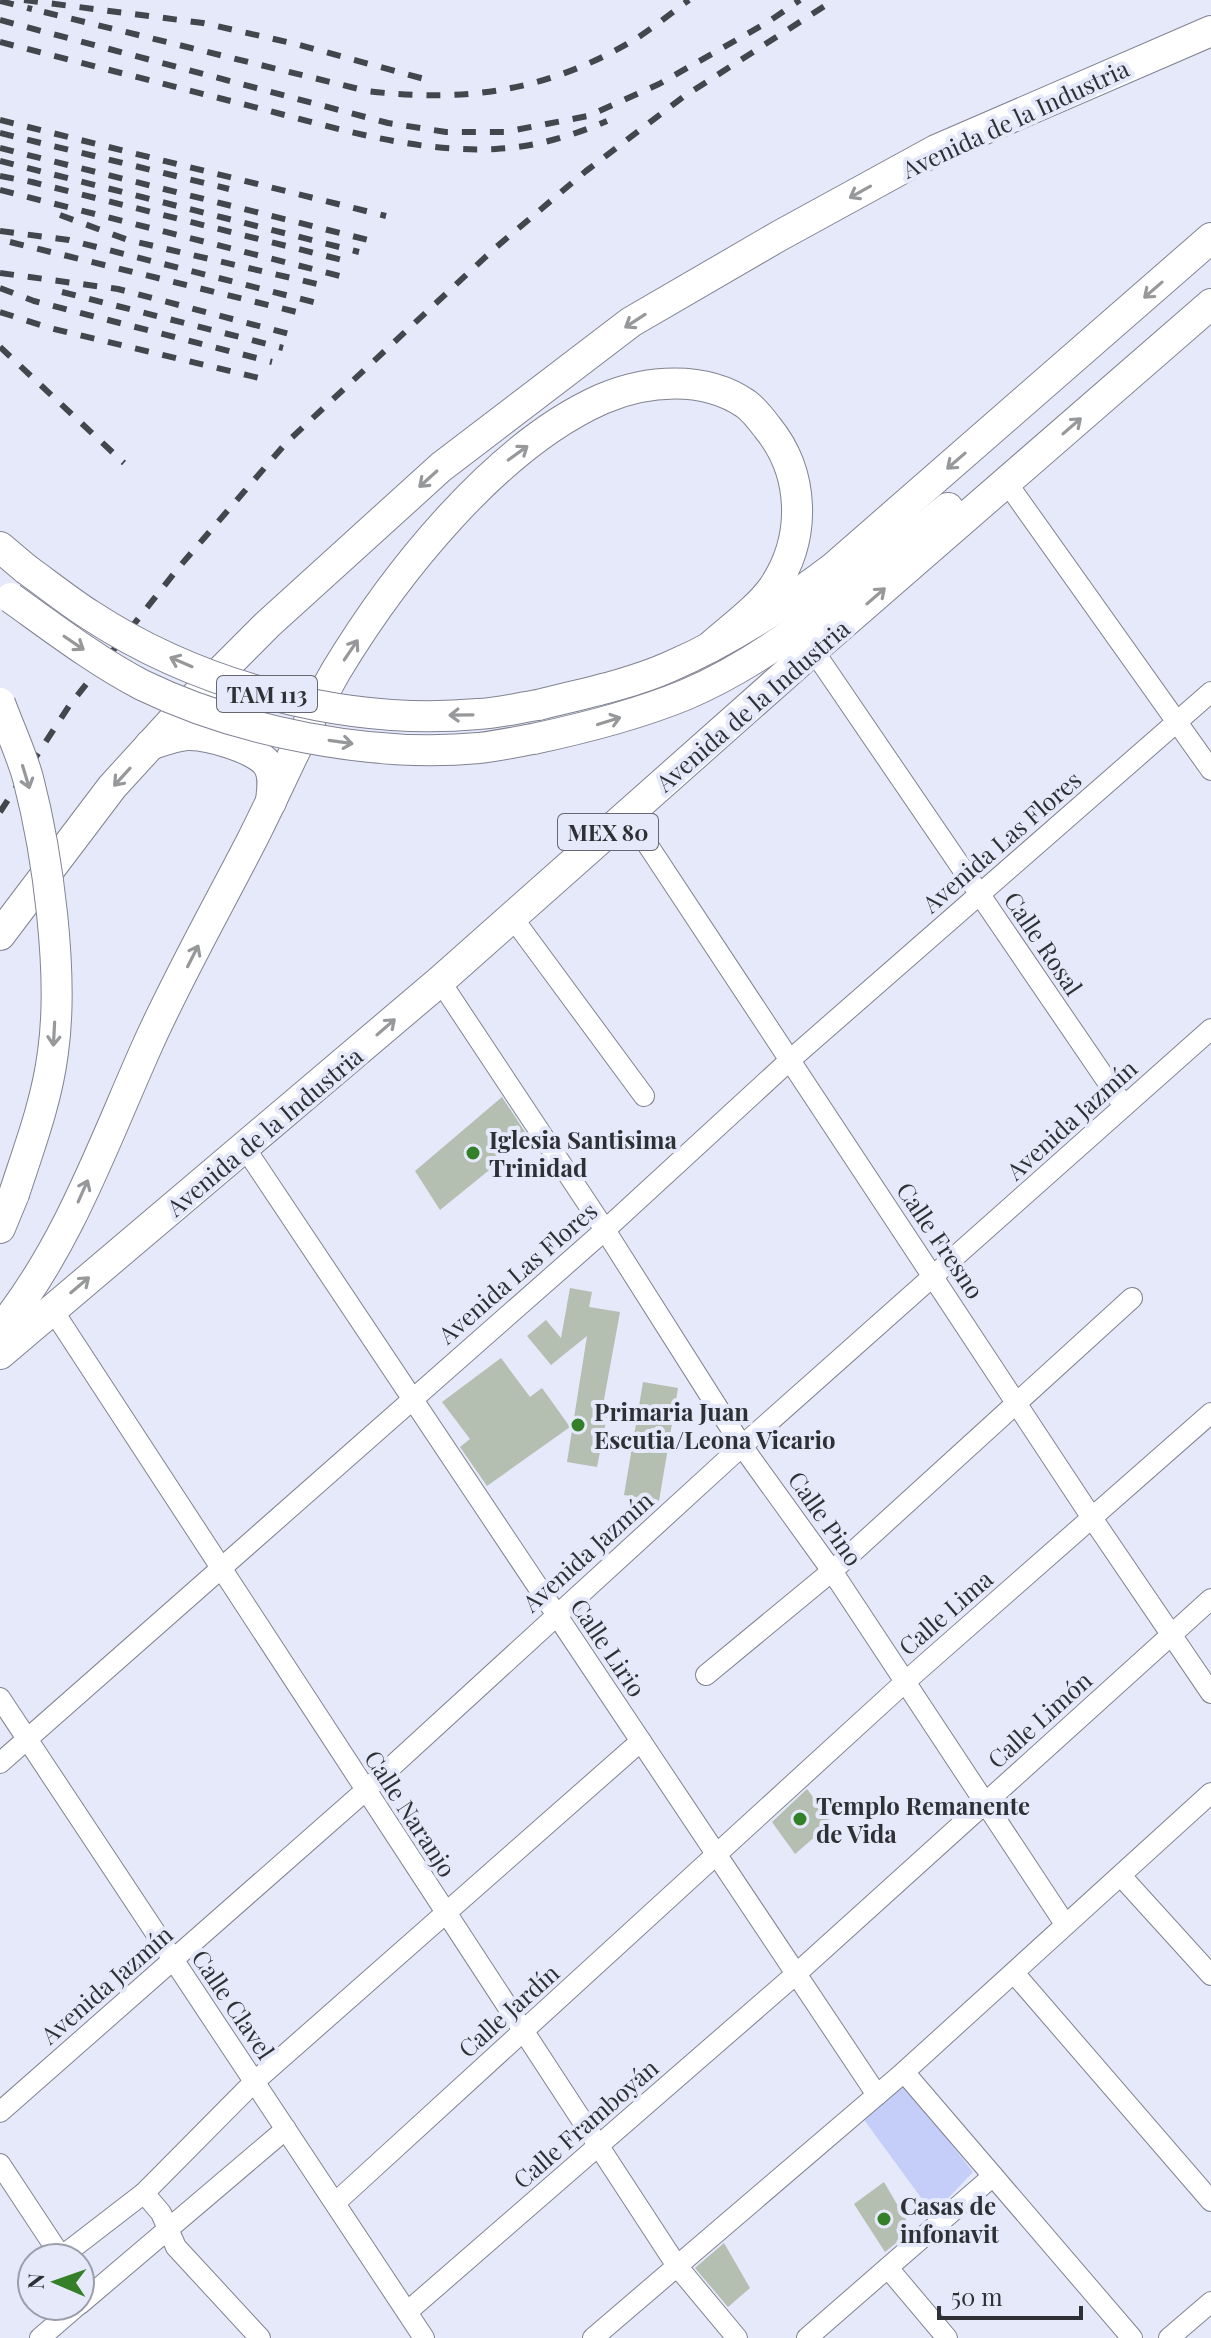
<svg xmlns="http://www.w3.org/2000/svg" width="1211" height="2338" viewBox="0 0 1211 2338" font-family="'Playfair Display',serif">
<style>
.green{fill:#c4cef9}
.building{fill:#b4bfb2}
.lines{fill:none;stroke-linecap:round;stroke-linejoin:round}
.minor-casing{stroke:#808392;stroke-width:22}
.highway-casing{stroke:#808392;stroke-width:32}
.minor{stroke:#fff;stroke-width:20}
.highway{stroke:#fff;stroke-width:30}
.rail{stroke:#44464d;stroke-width:6;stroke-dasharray:14 14;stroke-linecap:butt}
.highway-bridge-casing{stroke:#808392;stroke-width:32;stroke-linecap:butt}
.highway-bridge{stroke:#fff;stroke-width:30}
.oneway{stroke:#96989a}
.poi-dot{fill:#348028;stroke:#e5e9f9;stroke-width:3}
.labels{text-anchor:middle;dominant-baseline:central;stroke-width:8;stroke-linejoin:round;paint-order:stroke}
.shield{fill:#e5e9f9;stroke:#656870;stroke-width:2}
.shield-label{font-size:22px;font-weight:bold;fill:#2e3036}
.street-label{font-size:24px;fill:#2e3036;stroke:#e5e9f9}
.poi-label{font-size:24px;font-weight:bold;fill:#2e3036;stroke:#e5e9f9;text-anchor:start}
</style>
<rect width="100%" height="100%" fill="#e5e9f9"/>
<path class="green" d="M905,2085L973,2172L933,2214L862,2117Z"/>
<g class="building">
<path d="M502,1097L529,1138L440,1210L415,1171Z"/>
<path d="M570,1288L592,1292L589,1307L620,1312L603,1405L609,1406L597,1467L567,1462L587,1336L551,1365L527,1336L546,1320L561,1338Z"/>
<path d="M501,1358L530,1397L542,1388L570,1427L487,1486L460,1447L470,1439L442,1402Z"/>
<path d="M643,1382L678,1388L659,1501L624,1495Z"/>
<path d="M807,1789L832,1822L795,1854L772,1822Z"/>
<path d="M884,2182L912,2230L885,2252L854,2204Z"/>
<path d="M724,2243L750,2288L728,2307L695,2268Z"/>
</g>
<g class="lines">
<g class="minor-casing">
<g id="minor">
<path d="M1007,483L1211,770"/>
<path d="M813,650L1124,1106"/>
<path d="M628,815L1092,1518L1211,1693"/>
<path d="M512,917L644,1096"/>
<path d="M440,981L605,1230L742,1446L832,1571L1065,1924"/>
<path d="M245,1148L877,2095"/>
<path d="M52,1309L677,2266L737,2338"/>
<path d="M706,1675L832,1571L1132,1298"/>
<path d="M0,1698L424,2338"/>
<path d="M0,1763L605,1230L790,1060L1211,692"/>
<path d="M1121,1876L1211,1975"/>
<path d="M1014,1973L1211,2201"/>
<path d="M904,2072L1132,2338"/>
<path d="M0,2112L366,1790L742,1446L1211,1029"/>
<path d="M0,2164L62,2258"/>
<path d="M144,2193L161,2213L176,2247L260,2338"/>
<path d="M335,2203L905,1682L1211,1413"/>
<path d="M61,2257L144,2193L254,2082L641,1741"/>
<path d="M888,2268L947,2338"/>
<path d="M80,2304L286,2129"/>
<path d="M407,2312L796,1974L1211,1599"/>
<path d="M40,2338L77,2306"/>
<path d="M593,2338L904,2072L1211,1793"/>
<path d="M807,2338L993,2176"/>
<path d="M1169,2338L1211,2302"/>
</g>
</g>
<g class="highway-casing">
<g id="highway">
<path d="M0,547L26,569"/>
<path d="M538,705C581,694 628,685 669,667C727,642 783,606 833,568L1211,238"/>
<path d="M533,739C585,728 636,715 685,695C784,653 866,574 948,508"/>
<path d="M150,745C162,741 174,736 187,735C206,734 257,748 268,765C275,776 272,789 271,802"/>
<path d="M0,935L112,787L185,707L268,624L441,467L631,322L779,236L936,150L1211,31"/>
<path d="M0,1228L14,1194"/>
<path d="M0,1330C68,1246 104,1142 148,1044C179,975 217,908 252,840C280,785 305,725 336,671C395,573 496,446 602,399C646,380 704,375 746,404C754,410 761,419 767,427C805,473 807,538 773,588C757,610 730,629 710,647"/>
<path d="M0,1354L440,981L813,650L1211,304"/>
</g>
</g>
<use href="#minor" class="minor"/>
<use href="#highway" class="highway"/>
<g class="rail">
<path d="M24,0L203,23L296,44L428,80"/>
<path d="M0,1L32,9"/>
<path d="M44,12L367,91C467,103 547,91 634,40C653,28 671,13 689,0"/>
<path d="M0,20L388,123L446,132H505L588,116L659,84L768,22L800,0"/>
<path d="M0,42C86,64 172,86 258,108C335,128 416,153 496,149C535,147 572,136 607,121"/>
<path d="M0,120L386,216"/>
<path d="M0,133L229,189"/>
<path d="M0,148L368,240"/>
<path d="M0,161L359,252"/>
<path d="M0,176L32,182L350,262"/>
<path d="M0,190L340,276"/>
<path d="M60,215L128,240L330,287"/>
<path d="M0,231L69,240L317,303"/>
<path d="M10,242L309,315"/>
<path d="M0,273L118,289L293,335"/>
<path d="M0,288L34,301L272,362"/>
<path d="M62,292L283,348"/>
<path d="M0,312L50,328L259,378"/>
<path d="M0,347L124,463"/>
<path d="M0,812L69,706L180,566L286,443L494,249L586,171L683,97L834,0"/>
</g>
<g class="highway-bridge-casing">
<g id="highway-bridge">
<path d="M26,569C47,584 68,601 90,615C200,687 347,726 478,714C498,713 518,708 538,705"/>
<path d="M11,598C53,628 96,661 142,685C239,732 372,758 479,748C497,746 515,742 533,739"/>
<path d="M0,703C9,728 21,753 28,778C48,855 64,974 53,1052C47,1101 29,1148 14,1194"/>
</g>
</g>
<use href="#highway-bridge" class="highway-bridge"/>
</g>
<defs><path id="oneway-shaft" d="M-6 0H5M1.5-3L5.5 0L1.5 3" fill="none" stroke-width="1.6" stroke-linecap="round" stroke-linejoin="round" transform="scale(2)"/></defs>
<g class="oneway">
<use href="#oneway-shaft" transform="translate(860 192) rotate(151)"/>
<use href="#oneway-shaft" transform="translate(1153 290) rotate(139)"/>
<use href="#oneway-shaft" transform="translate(635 321) rotate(147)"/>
<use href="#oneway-shaft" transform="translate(1072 426) rotate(-41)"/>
<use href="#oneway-shaft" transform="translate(518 453) rotate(-36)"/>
<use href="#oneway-shaft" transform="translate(956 461) rotate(139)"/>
<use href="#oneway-shaft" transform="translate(428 479) rotate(138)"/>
<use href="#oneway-shaft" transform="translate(876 596) rotate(-41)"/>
<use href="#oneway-shaft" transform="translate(74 643) rotate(34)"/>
<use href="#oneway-shaft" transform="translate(351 650) rotate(-56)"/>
<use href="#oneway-shaft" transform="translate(181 662) rotate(-157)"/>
<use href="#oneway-shaft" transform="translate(461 715) rotate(179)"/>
<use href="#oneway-shaft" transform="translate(609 721) rotate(-17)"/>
<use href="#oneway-shaft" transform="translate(341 742) rotate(8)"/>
<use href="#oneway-shaft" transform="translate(26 777) rotate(73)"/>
<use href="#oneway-shaft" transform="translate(122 777) rotate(132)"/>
<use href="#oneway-shaft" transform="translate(193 956) rotate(-63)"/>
<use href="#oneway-shaft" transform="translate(386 1027) rotate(-41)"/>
<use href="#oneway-shaft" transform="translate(54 1034) rotate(93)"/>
<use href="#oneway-shaft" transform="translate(83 1191) rotate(-66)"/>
<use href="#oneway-shaft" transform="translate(80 1285) rotate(-40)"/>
</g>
<g class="poi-dot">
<circle cx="473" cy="1153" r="8"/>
<circle cx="578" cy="1425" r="8"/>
<circle cx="800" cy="1819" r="8"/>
<circle cx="884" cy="2219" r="8"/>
</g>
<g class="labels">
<g class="shield">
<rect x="217" y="676" width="100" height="36" rx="6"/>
<rect x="558" y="814" width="100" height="36" rx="6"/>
</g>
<g class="shield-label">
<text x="267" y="694">TAM 113</text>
<text x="608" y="832">MEX 80</text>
</g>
<g class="street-label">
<text transform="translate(1015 118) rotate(-25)">Avenida de la Industria</text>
<text transform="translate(752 705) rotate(-41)">Avenida de la Industria</text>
<text transform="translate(1001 841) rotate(-41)">Avenida Las Flores</text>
<text transform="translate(1044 943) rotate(56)">Calle Rosal</text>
<text transform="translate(1071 1119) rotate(-42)">Avenida Jazmín</text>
<text transform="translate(264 1131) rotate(-40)">Avenida de la Industria</text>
<text transform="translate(941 1240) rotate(56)">Calle Fresno</text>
<text transform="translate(517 1272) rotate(-41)">Avenida Las Flores</text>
<text transform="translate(826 1518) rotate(55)">Calle Pino</text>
<text transform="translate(587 1551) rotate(-42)">Avenida Jazmín</text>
<text transform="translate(945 1612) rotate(-41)">Calle Lima</text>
<text transform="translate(609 1647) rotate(56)">Calle Lirio</text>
<text transform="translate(1039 1719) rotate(-42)">Calle Limón</text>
<text transform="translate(411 1813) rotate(57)">Calle Naranjo</text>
<text transform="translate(106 1984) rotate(-41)">Avenida Jazmín</text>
<text transform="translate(234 2004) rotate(56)">Calle Clavel</text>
<text transform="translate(508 2010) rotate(-42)">Calle Jardín</text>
<text transform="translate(585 2123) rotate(-41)">Calle Framboyán</text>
</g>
<g class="poi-label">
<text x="489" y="1139">Iglesia Santisima<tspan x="489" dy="28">Trinidad</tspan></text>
<text x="594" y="1411">Primaria Juan<tspan x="594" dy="28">Escutia/Leona Vicario</tspan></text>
<text x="816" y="1805">Templo Remanente<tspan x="816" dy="28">de Vida</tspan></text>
<text x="900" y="2205">Casas de<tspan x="900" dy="28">infonavit</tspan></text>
</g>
</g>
<g transform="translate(56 2282) rotate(272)"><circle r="38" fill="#e5e9f9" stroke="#9c9fab" stroke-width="2"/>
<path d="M0-6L14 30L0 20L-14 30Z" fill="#348028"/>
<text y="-12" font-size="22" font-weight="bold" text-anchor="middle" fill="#2e3036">N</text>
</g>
<path d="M939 2306v12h142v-12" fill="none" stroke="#2e3036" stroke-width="4"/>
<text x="951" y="2306" font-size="24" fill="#2e3036" stroke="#e5e9f9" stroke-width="6" paint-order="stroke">50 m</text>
</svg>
